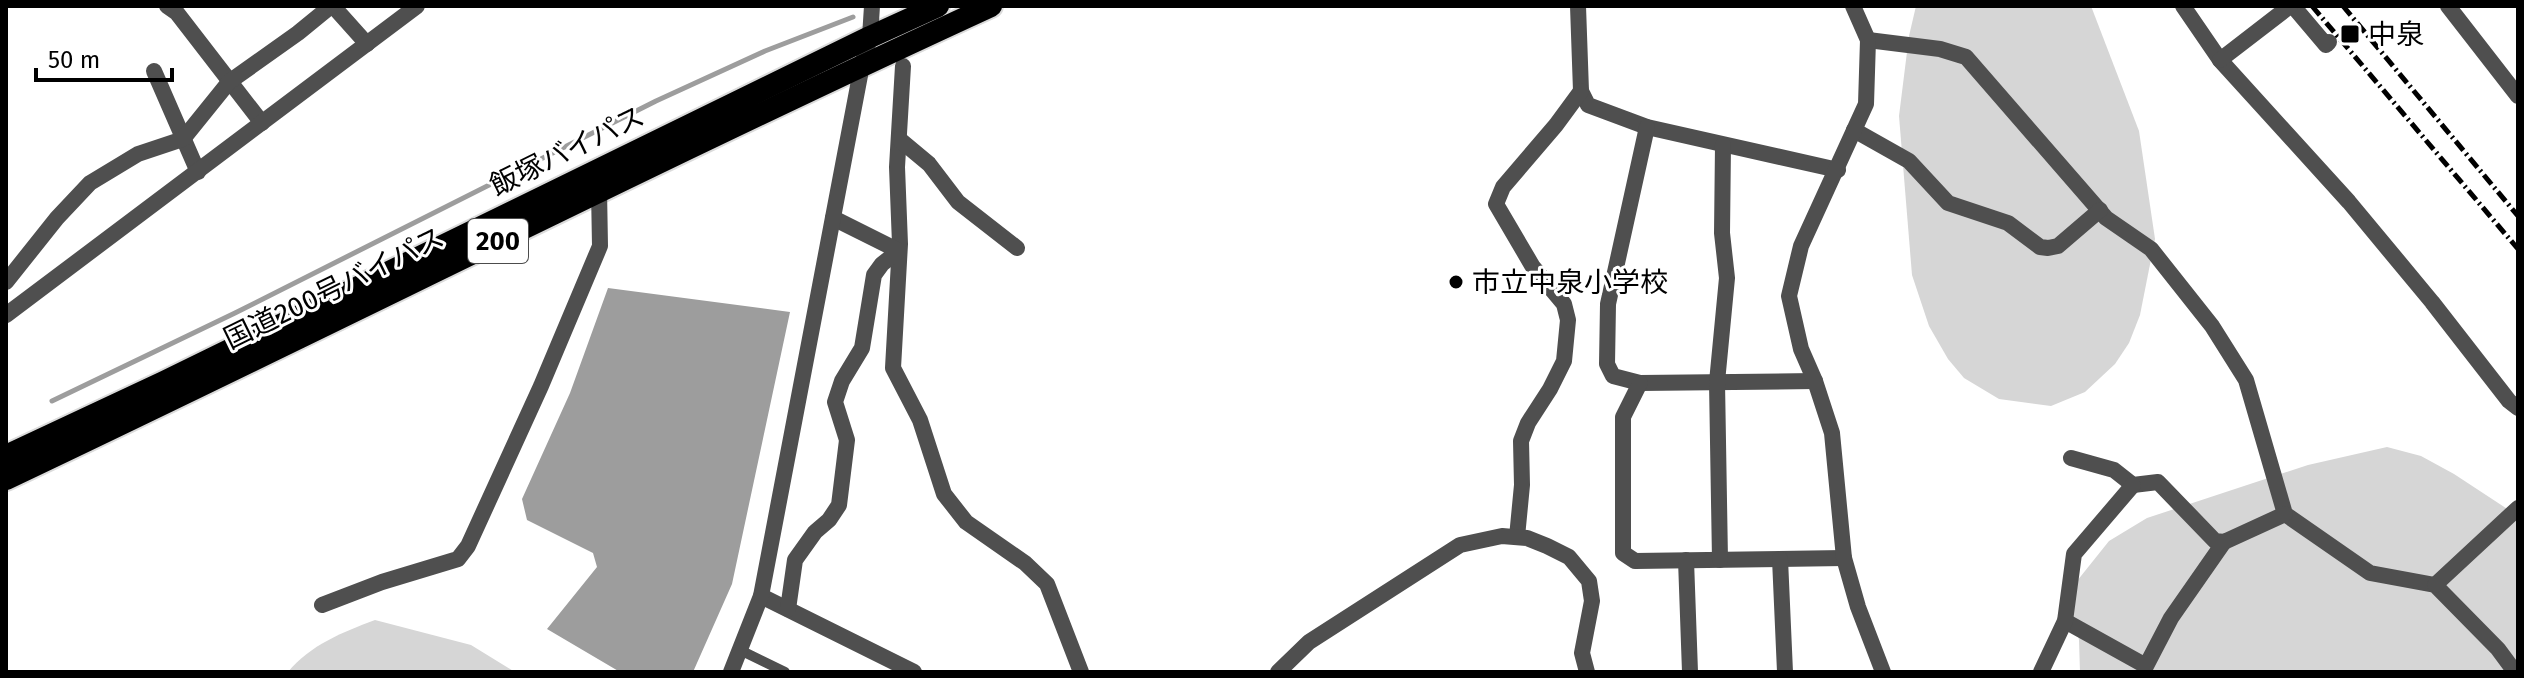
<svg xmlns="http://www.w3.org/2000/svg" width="2524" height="678" viewBox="0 0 2524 678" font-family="'Fira Sans','Noto Sans JP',sans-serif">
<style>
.green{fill:#d6d6d6}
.water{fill:#9d9d9d}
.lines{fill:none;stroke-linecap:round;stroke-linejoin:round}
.stream{stroke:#9d9d9d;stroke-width:5}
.trunk-casing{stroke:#dbdbdb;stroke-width:26}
.service{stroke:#4f4f4f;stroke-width:10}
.minor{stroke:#4f4f4f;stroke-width:16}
.tertiary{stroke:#4f4f4f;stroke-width:16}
.trunk{stroke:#000;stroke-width:22}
.rail{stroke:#000;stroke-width:5;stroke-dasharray:12 4 2 4;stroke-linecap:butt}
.poi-dot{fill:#000;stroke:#fff;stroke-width:3}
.labels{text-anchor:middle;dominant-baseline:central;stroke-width:6;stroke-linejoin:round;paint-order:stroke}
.shield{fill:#fff;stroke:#4c4c4c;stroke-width:2}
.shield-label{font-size:26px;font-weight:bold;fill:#000}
.poi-label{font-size:28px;fill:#000;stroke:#fff;text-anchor:start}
.street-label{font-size:28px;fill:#000;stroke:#fff}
</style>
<rect width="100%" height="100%" fill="#fff"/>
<g class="green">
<path d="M1916,6H2091L2139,131L2155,239L2140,315L2129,343L2115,364L2085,392L2051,406L1999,399L1964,378L1948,359L1929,326L1912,275L1899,116L1909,36Z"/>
<path d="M2387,447L2421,456L2454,474L2518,516V672H2080L2079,640L2071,605L2073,586L2109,541L2147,518L2308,465Z"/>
<path d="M375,620L471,645L515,672H288C310,645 343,632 375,620Z"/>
</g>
<path class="water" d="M608,288L790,312L732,584L693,672H620L547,629L597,567L593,553L527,520L522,499L570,393Z"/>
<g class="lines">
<path class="stream" d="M52,401L235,313L656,101L765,51L853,17"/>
<g class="trunk-casing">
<g id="trunk">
<path d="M6,456L164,382L870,37L938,6"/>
<path d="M6,479C335,323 660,158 991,6"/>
</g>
</g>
<path class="service" d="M740,650L785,672"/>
<g class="minor">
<path d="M167,6L177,13L262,123"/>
<path d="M333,6L367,44"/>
<path d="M1578,6L1581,91L1588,105L1647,127L1838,170"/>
<path d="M2183,6L2220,60L2349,202L2432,302L2509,401L2518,408"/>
<path d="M2293,6L2326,45L2329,42"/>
<path d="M2448,6L2518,96"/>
<path d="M1868,40L1940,49L1966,57L2106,218L2151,249L2212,326L2246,380L2285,514L2370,573L2435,585L2498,649L2515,672"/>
<path d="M2220,60L2290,6"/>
<path d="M903,66L897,167L900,244L893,368L920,420L944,494L966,522L1025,563L1047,584L1081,672"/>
<path d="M154,71L198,172"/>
<path d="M1647,127L1608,304L1607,364L1613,376L1640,383L1815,381"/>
<path d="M1854,130L1909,161L1948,203L2008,223L2040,247L2048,248L2058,246L2100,210"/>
<path d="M899,139L929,164L958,202L1017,248"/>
<path d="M6,282L57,218L90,183L138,154L183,139L229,82L298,33L331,6"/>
<path d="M1640,383L1623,417V553L1635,561L1844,558"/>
<path d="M2071,458L2114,470L2133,485L2158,482L2215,541L2224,542L2285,514"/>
<path d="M1517,537L1522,485L1521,441L1528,423L1550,389L1564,361L1568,320L1564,304L1533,267L1496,204L1503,187L1556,125L1581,91"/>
<path d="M1780,559L1785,672"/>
<path d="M1686,560L1690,672"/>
<path d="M1720,560L1717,382L1727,278L1722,233L1723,145"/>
<path d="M2435,585L2518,508"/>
<path d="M761,596L914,672"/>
<path d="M322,605L382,582L458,559L468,546L541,386L600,246L599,190"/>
<path d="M788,609L795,560L815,532L829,520L839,505L847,440L835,402L842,381L862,348L874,275L882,264L899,251L833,218"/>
<path d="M2065,621L2146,666L2171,618L2224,542"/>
<path d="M731,672L761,596L862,65L870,37L872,6"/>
<path d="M1278,672L1309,642L1460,545L1502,536L1527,538L1547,546L1569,557L1589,581L1592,601L1582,653L1587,672"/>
<path d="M2041,672L2065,621L2074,554L2133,485"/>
</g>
<g class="tertiary">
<path d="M1853,6L1868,40L1866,104L1801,246L1789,296L1801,349L1815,381L1832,433L1844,558L1858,607L1883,672"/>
<path d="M6,315L417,6"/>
</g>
<use href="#trunk" class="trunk"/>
<g class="rail">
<path d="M2312,6L2518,249"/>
<path d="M2343,6L2518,216"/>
</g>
</g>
<g class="poi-dot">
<rect x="2340" y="24" width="20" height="20" rx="4"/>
<circle cx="1456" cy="282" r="8"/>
</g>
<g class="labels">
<rect class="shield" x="468" y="219" width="60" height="44" rx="6"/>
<g class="shield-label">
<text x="498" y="241">200</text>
</g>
<g class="poi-label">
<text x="2368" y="34">中泉</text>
<text x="1472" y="282">市立中泉小学校</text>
</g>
<g class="street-label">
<text transform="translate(567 151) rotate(-26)">飯塚バイパス</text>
<text transform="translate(334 288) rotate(-26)">国道200号バイパス</text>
</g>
</g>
<rect width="2524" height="678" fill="none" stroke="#000000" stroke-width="16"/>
<path d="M36 68v12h136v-12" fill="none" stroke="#000000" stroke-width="4"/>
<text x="48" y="68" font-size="24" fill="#000000" stroke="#ffffff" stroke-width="6" paint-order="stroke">50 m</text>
</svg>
